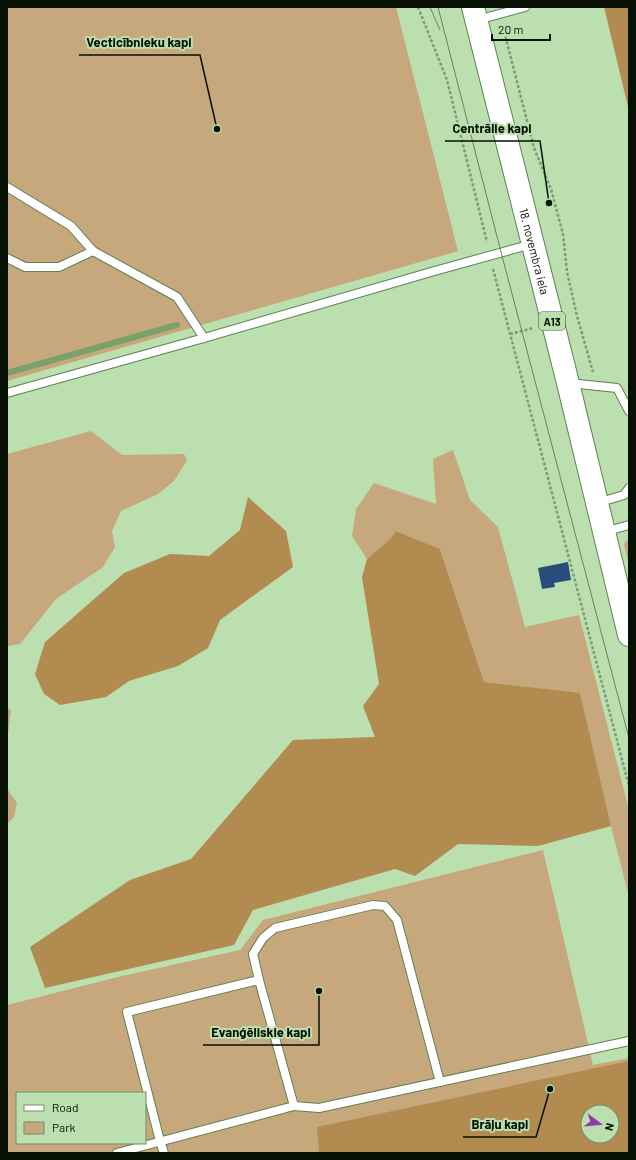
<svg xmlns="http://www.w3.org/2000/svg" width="636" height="1160" viewBox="0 0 636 1160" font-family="Barlow,sans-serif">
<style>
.green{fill:#c6a87c;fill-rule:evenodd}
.forest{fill:#b18b50;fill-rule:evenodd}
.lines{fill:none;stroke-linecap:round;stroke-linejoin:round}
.stream{stroke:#7aa16a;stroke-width:6}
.building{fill:#2a4c7c}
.service-casing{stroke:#608154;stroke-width:10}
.primary-casing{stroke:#608154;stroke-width:24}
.path{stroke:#7f9b76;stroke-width:2.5;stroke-dasharray:3 2;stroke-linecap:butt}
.service{stroke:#fff;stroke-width:8}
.primary{stroke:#fff;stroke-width:22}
.tram{stroke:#698261;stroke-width:1}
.labels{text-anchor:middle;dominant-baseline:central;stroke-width:4;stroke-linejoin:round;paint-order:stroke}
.shield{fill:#bbdfae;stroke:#3c4f36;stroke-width:1}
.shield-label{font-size:11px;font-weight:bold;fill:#061103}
.street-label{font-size:12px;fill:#061103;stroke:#bbdfae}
.leader{fill:none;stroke:#061103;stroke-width:1.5}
.callout-dot{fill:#061103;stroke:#bbdfae;stroke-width:1.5}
.callout-label{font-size:13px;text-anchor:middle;font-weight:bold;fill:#061103;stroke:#bbdfae;stroke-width:4;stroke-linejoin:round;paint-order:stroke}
</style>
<rect width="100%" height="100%" fill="#bbdfae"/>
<g class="green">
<path d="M7,7H396L458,251L7,381Z"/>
<path d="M91,431L122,455L184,454L187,460L174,481L158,494L121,511L112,531L115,547L103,567L56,599L20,644L7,646V454Z"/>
<path d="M453,450L470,500L498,527L525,627L579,615L629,810V897L611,826L580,694L484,682L440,549L396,531L389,540L367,559L352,536L356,509L374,483L436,504L433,459Z"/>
<path d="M629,538V566L624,544Z"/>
<path d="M7,707L11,710L7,742Z"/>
<path d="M7,786L8,790L17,803L14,817L7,824Z"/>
<path d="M543,850L593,1065L629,1058V1153H7V1005L118,977L240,950L263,920ZM17,1093H145V1143H17ZM588,1112H612V1136H588Z"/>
</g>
<g class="forest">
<path d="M604,7H629V111Z"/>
<path d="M248,497L286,531L293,567L220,620L208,648L178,666L129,681L106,697L60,705L44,694L35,674L45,642L124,573L170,554L209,556L240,530Z"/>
<path d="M396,531L440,549L484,682L580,693L611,826L538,846L458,844L415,876L395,869L253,910L234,945L45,988L30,947L130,880L191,859L293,740L375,737L363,706L379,684L362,577L367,559L389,540Z"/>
<path d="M629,1061V1153H319L317,1127ZM588,1112H612V1136H588Z"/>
</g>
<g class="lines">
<path class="stream" d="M7,373L177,325"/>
</g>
<path class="building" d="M568,562L571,580L554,583L555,587L542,589L538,568Z"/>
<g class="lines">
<g class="service-casing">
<g id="service">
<path d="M477,20L525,7"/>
<path d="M7,187L71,226L93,251L177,297L204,338"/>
<path d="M7,258L25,267H59L93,251"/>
<path d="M569,383L617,388L629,411"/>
<path d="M7,393L204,338L431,272L532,244"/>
<path d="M597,503L624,495L629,488"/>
<path d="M604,532L629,525"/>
<path d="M259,980L253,954L263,938L275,928L373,905L385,906L397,920L440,1082"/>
<path d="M294,1106L319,1108L629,1041"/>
<path d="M117,1153L294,1106L259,980L127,1012L160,1141L164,1153"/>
</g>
</g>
<g class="primary-casing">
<g id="primary">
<path id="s1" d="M473,7L568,383L629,635"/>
</g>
</g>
<g class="path">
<path d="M418,7L447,80L487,242"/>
<path d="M503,27L534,148L551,189L563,234L567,272L577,316L593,372"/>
<path d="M493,269L629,786"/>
<path d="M510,334L533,328"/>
</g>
<use href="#service" class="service"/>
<use href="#primary" class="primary"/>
<g class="tram">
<path d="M430,7L440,30"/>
<path d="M438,7L501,252L629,738"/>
</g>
</g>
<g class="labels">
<rect class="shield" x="539" y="312" width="26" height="18" rx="3"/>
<g class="shield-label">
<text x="552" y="321">A13</text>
</g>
<g class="street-label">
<text stroke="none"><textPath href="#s1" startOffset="252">18. novembra iela</textPath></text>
</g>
</g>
<path class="leader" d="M217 129L200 55H79M549 203L540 141H445M319 991L319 1045H203M550 1089L536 1137H463"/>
<g class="callout-dot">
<circle cx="217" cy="129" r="4"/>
<circle cx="549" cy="203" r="4"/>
<circle cx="319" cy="991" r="4"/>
<circle cx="550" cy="1089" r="4"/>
</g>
<g class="callout-label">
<text x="139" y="47">Vecticībnieku kapi</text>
<text x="492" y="133">Centrālie kapi</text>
<text x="261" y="1037">Evanģēliskie kapi</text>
<text x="500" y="1129">Brāļu kapi</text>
</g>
<rect width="636" height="1160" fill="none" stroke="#061103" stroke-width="16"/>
<rect x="16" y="1092" width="130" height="52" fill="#bbdfae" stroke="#738d6a"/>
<rect x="24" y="1105" width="20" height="6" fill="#ffffff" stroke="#738d6a"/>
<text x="52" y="1112" font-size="12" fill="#061103">Road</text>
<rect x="24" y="1122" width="20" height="12" fill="#c6a87c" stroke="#738d6a"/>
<text x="52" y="1132" font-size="12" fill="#061103">Park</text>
<g transform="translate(600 1124) rotate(106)"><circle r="19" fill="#bbdfae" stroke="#738d6a"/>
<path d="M0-3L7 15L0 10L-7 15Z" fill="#903caa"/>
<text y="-6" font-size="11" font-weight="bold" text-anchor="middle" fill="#061103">N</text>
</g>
<path d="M492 34v6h58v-6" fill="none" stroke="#061103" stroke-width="2"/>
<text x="498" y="34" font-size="12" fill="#061103" stroke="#bbdfae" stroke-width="3" paint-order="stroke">20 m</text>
</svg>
